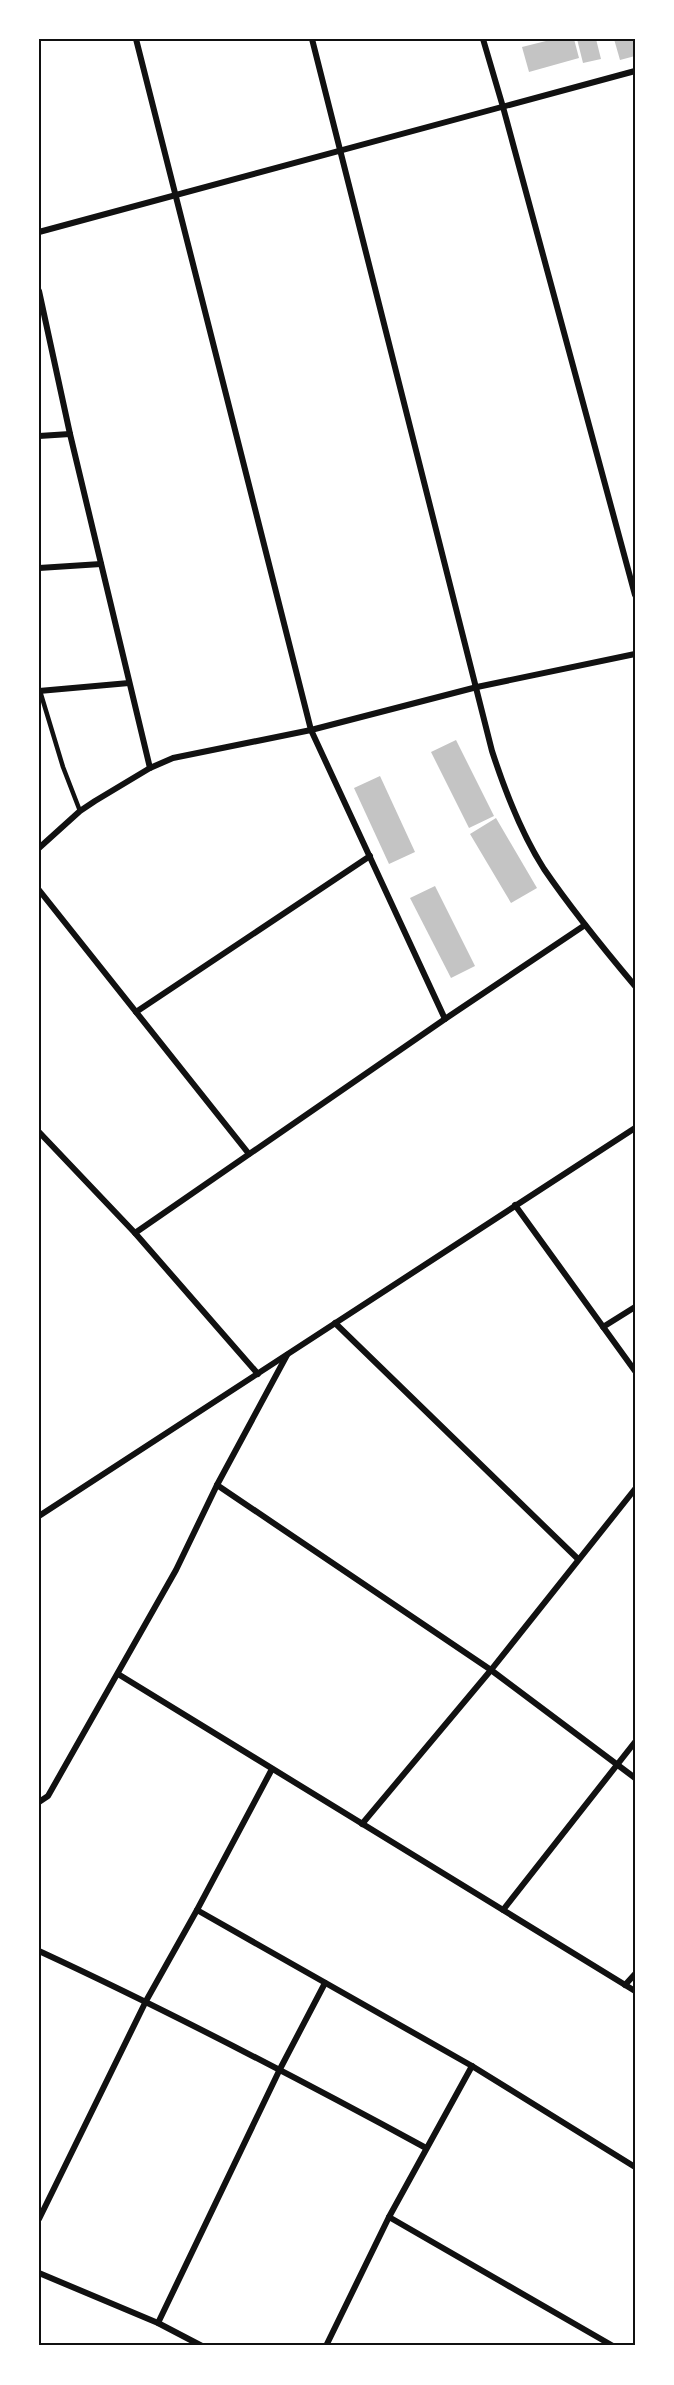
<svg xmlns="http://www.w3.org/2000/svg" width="674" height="2385" viewBox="0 0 674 2385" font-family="Jost,sans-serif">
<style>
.building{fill:#c4c4c4}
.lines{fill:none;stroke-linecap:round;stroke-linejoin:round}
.service{stroke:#111;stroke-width:4.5}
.minor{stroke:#111;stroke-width:6}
.neatline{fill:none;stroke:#111;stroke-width:2}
</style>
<rect width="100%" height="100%" fill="#fff"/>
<g class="building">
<path d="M554,39H574L579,58L529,72L522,47Z"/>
<path d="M577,39H596L601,59L583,63Z"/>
<path d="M614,39H635V56L620,60Z"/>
<path d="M456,740L494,816L469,828L431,752Z"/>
<path d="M380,776L415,852L389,864L354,788Z"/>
<path d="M496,818L537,888L511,903L470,834Z"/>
<path d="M435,886L475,966L451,978L410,898Z"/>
</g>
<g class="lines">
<path class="service" d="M40,691L63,767L80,811"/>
<g class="minor">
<path d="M136,39L311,730L445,1019"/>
<path d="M312,39L492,751C505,791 521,833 544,869C572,910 603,948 635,986"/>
<path d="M483,39L503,107L635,595"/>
<path d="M39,232L635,71"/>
<path d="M39,291L70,434L150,768"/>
<path d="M39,436L70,434"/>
<path d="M39,568L101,564"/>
<path d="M39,691L129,683"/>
<path d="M39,848L80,811L95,801L150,768L173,758L311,730L477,687L635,654"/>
<path d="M39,890L249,1154"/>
<path d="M136,1012L370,856"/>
<path d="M39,1132L135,1233L258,1374"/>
<path d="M515,1205L635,1371"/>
<path d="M135,1233L445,1019L585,925"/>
<path d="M335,1323L578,1559"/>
<path d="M603,1327L635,1307"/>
<path d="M217,1485L491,1670L635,1778"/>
<path d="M39,1516L635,1128"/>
<path d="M118,1674L635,1991"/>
<path d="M39,1802L48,1796L176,1570L217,1485L287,1355"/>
<path d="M362,1824L491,1670L635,1489"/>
<path d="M197,1910L472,2066L635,2167"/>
<path d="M503,1910L635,1742"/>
<path d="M39,1951C171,2012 299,2079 426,2148"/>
<path d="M625,1985L635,1974"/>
<path d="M389,2217L613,2346"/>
<path d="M39,2219L146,2001L197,1910L272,1769"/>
<path d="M39,2273L158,2323L202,2346"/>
<path d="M158,2323L280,2069L325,1983"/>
<path d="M326,2346L389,2217L472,2066"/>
</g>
</g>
<rect width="674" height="2385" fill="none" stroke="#ffffff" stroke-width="81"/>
<rect x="40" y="40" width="594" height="2304" class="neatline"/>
</svg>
